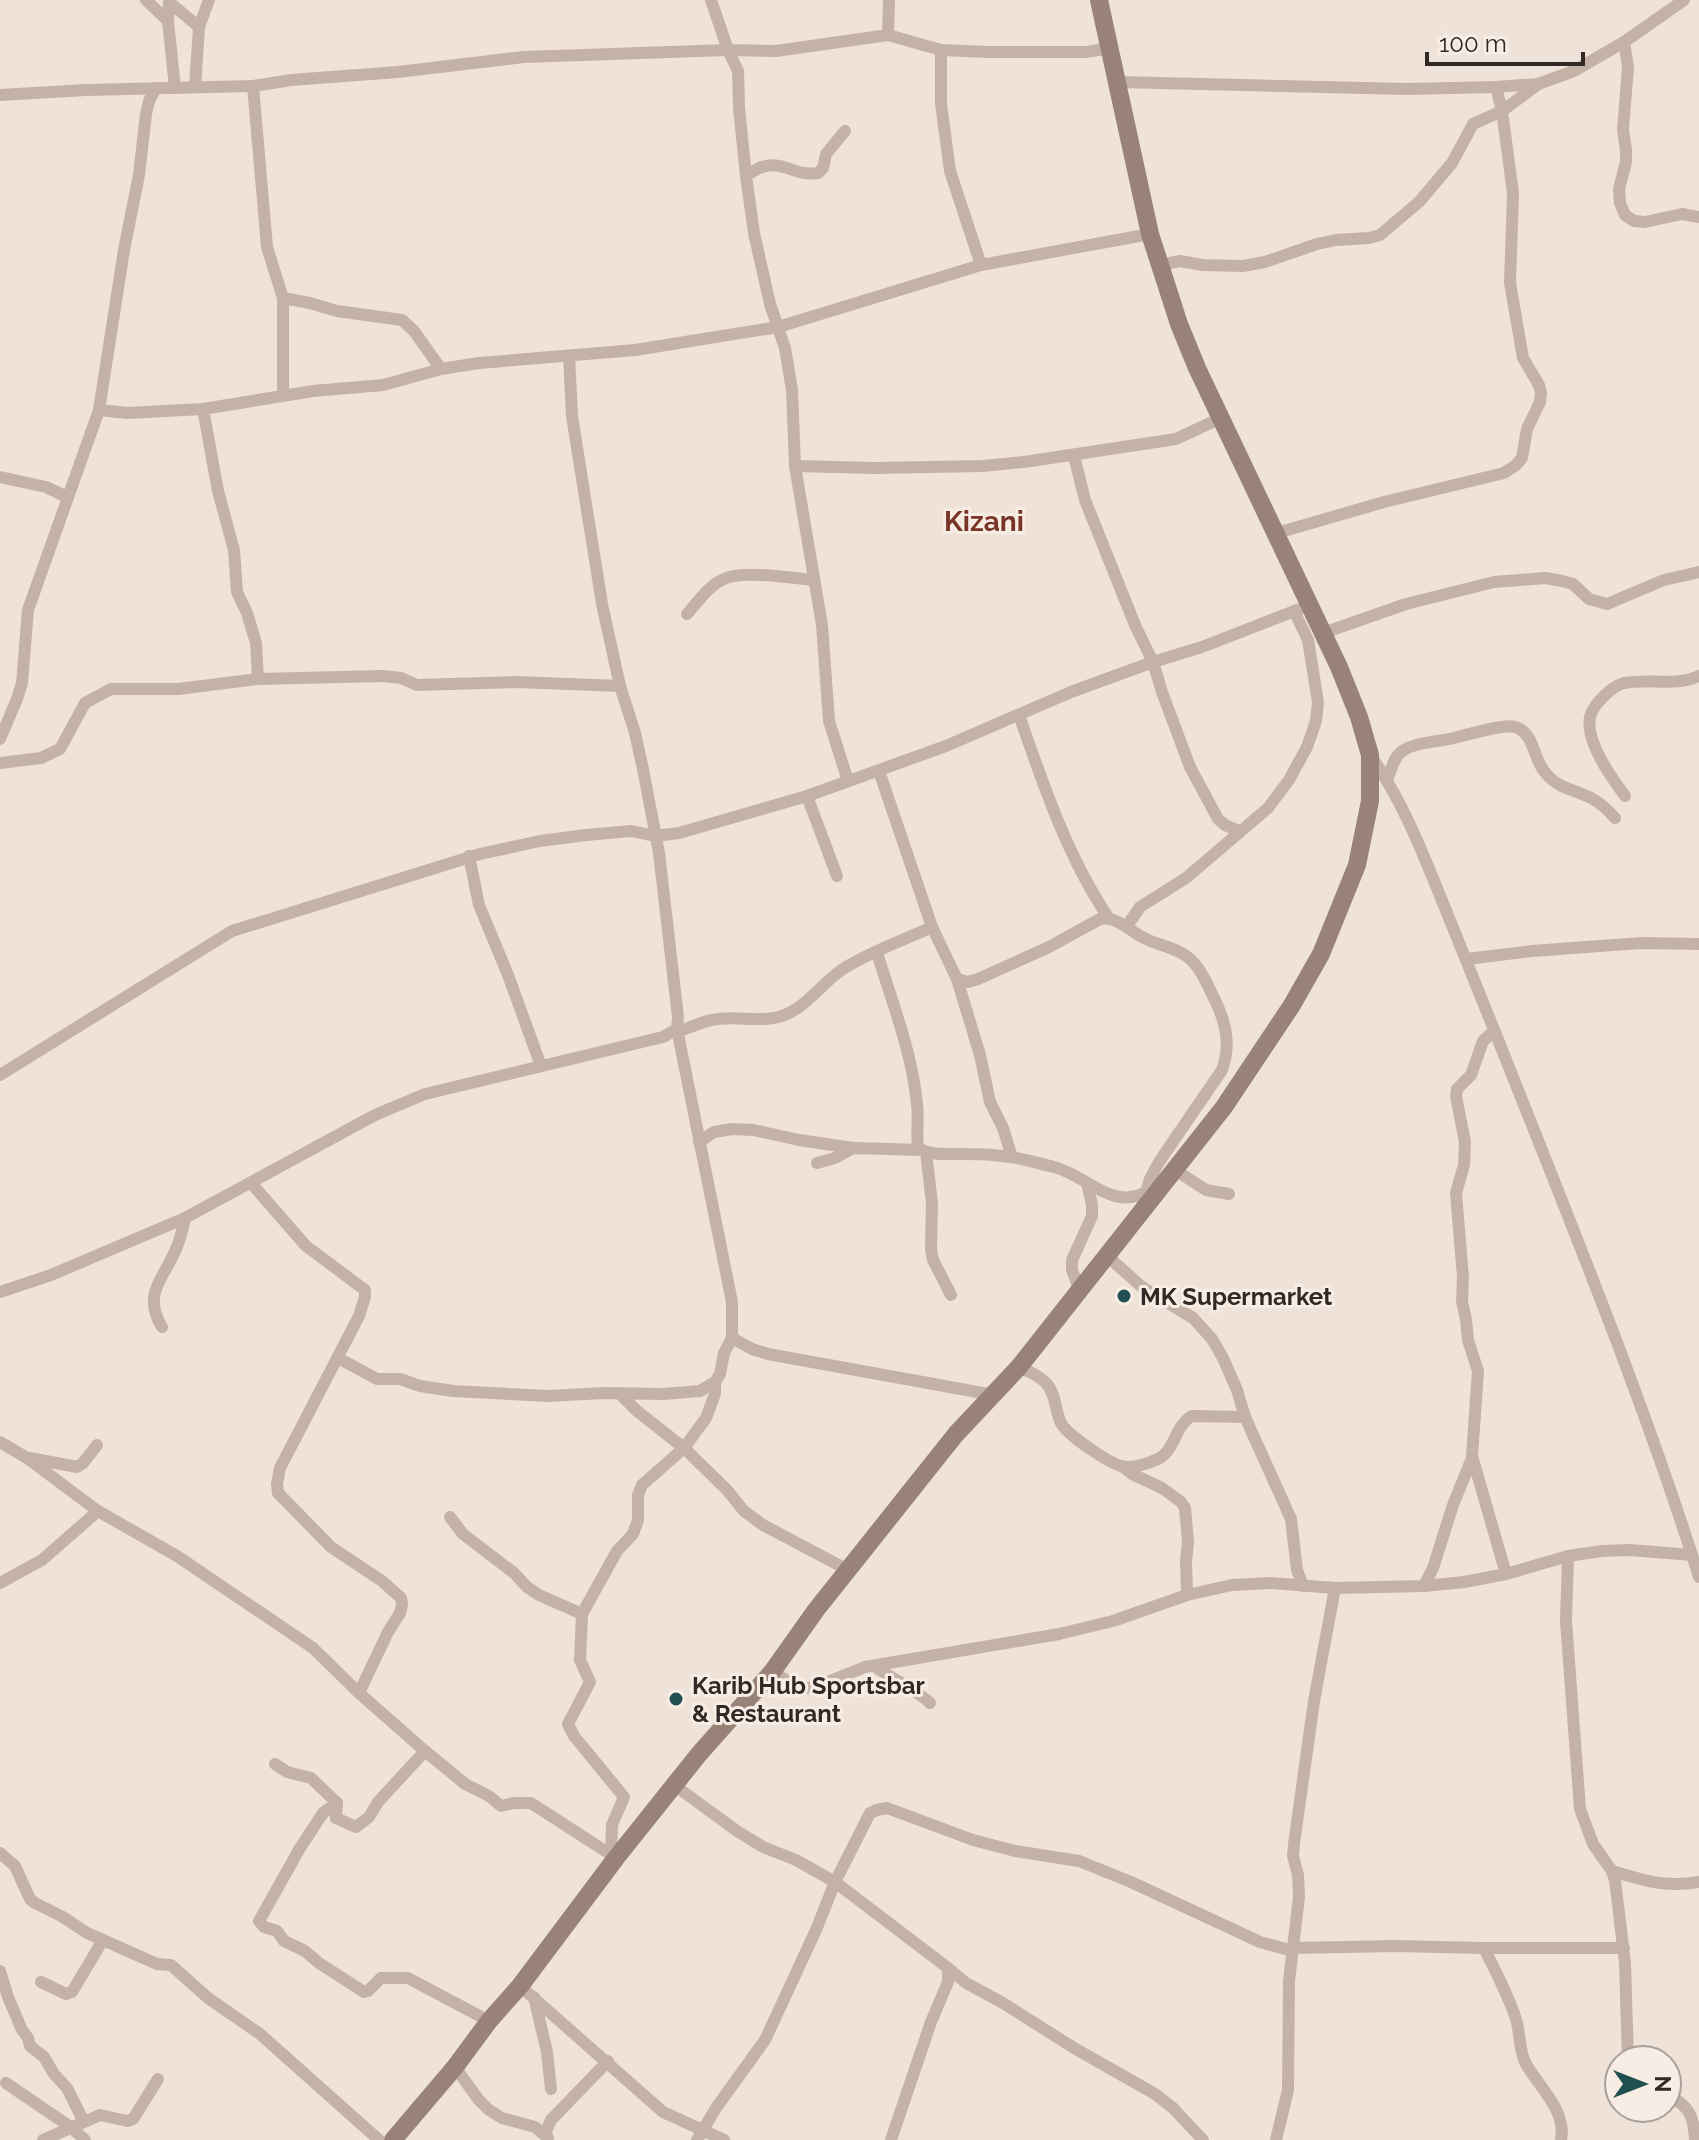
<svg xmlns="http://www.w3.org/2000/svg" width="1699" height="2140" viewBox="0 0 1699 2140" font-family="Raleway,sans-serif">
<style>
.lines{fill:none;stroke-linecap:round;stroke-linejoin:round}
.minor{stroke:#c5b2a7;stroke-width:12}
.secondary{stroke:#998278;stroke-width:18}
.poi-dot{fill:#205050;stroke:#f7ede5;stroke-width:3}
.labels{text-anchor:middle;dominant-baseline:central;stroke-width:6;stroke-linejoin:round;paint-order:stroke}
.poi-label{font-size:24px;font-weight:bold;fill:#322927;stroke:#f7ede5;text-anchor:start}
.quarter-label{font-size:28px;font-weight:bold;fill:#7a3527;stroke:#f7ede5}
</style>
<rect width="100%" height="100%" fill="#efe3d9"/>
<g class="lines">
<g class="minor">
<path d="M146,0L168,21"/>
<path d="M169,0L168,21L175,88"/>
<path d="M711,0L728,50L776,51L888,35L941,50L988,52H1086L1110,48"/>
<path d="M169,2L199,27"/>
<path d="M888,35L889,0"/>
<path d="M1624,42L1628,67L1623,130L1626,150V162L1619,189L1620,203L1625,215L1634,221L1645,222L1682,214L1699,217"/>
<path d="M941,50V104L950,171L981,265"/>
<path d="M1118,82L1407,89L1496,87L1538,84L1574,71L1624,42L1684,0"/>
<path d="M253,86L267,247L283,298V395"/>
<path d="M195,87L199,27L209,0"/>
<path d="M0,95L86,90L253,86L291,80L398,72L524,57L728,50L738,71L739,108L746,176"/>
<path d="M845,131L826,154L823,168L818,173C791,178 778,151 746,176L754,233L770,304L785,348L792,390L795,466L822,625L829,721L848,781"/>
<path d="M1159,265L1180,261L1202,265L1243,266L1265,262L1317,244L1336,240L1369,238L1380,235L1419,202L1452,163L1473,124L1502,111L1537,85"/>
<path d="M283,298L310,303L337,311L402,320L414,331L441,369"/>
<path d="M203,409L218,491L234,550L237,592L247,613L256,643L258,679"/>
<path d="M99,410L127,413L203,409L313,391L383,385L441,369L479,363L635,350L778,327L981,265L1150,234"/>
<path d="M1074,456L1085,500L1135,625L1153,662L1162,692L1190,767L1218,819L1225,825L1239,831"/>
<path d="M795,466L874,468L983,466L1024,462L1176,439L1221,418"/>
<path d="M0,477L46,487L67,497"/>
<path d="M1277,533L1384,502L1504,473L1516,465L1522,458L1527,429L1540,402L1541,393L1539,385L1523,358L1510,283L1513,193L1502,111L1496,87"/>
<path d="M687,614C698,602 708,586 724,579C742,570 792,578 813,580"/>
<path d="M1323,633L1406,604L1494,582L1545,578L1562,581L1573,584L1589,599L1607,604L1664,580L1699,572"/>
<path d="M1019,715C1043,784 1067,856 1108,917"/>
<path d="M0,739L17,699L22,683L28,610L99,410L124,250L139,175L146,114L149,101L156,88"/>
<path d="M1370,755C1404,802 1425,859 1447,913C1464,956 1482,999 1499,1042C1569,1219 1642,1396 1699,1577"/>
<path d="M0,763L41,758L60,749L85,703L111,689H178L258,679L382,676L401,678L417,685L517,682L620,686"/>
<path d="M879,771L932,927L957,979L980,1055L990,1102L1003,1128L1012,1157"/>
<path d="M1387,779C1392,770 1393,758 1401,752C1415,742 1437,742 1454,738C1470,734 1486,729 1502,727C1508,726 1515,726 1520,729C1534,737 1534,759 1544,771C1557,789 1574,789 1591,798C1601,803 1608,810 1615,818"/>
<path d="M807,796L837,876"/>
<path d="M1625,796C1611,777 1585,741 1590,717C1592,709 1598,702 1603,697C1609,691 1616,685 1624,683C1649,678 1675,687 1699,676"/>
<path d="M469,856L479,905L508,975L541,1066"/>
<path d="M1127,926L1140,907L1186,878L1268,808L1289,780L1307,747L1316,721L1318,702L1308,640L1294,611"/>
<path d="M877,953C892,1002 912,1052 917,1104C919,1119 916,1133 918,1148C933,1157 950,1153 967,1154C981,1154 997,1155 1011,1157C1025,1159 1040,1164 1054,1167C1086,1175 1112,1211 1146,1192"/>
<path d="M1466,959L1532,951L1641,943L1699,944"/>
<path d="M957,979L968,982L978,979L1049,947L1100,919C1118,916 1129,931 1144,938C1159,946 1181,948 1193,962C1201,970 1207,983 1212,994C1225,1019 1232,1043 1222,1070L1159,1162L1150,1179L1143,1203"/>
<path d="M1494,1031L1483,1041L1471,1075L1457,1089L1456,1096L1465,1142L1464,1165L1456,1193L1463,1277L1462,1301L1466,1320L1468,1340L1478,1371L1472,1456L1506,1574"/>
<path d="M677,1032C689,1028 701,1022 712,1020C739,1014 766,1026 791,1012C811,1002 824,981 843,969C869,952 904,940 932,927"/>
<path d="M0,1075L232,931L480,854L540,841L586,835L631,831L655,836L679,833L807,796L946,746L1071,692L1153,662L1202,647L1310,605"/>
<path d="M699,1142L714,1132L732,1129L753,1130L799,1140L853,1148"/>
<path d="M926,1152L932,1203L931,1249L933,1260L951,1295"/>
<path d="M817,1163L835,1158L853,1148L922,1150"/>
<path d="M1175,1170L1206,1190L1229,1194"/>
<path d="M251,1183L306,1246L365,1290V1297L359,1316L280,1468L277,1484L278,1493L331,1547L382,1581L401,1598L402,1605L400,1613L388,1632L359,1693"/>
<path d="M1106,1255L1142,1287L1193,1318L1212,1339L1223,1358L1237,1390L1245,1417L1291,1519L1297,1570L1303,1586"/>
<path d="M1079,1289L1072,1270V1260L1092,1216V1205L1087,1183"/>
<path d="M0,1292L51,1275L185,1218L375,1115L425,1094L663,1037L677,1029L678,1017L659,853L643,769L635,733L620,686L602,604L572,416L569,356"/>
<path d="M162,1327C142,1294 163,1280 176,1249C180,1240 183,1228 185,1218"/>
<path d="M732,1338L752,1349L768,1354L994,1395"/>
<path d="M338,1358L377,1379H400L420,1386L453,1391L548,1396L604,1393L663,1394L700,1391L715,1382L720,1374L724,1353L732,1338V1302L677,1029"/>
<path d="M1019,1367C1027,1371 1039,1375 1046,1383C1056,1393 1055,1411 1061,1423C1067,1435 1109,1463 1121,1466C1132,1469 1149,1463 1158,1459C1175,1451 1175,1425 1192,1416L1245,1417"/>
<path d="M619,1393L637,1411L684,1448L727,1490L744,1511L763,1525L848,1570"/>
<path d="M0,1442L27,1458L98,1511L177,1556L313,1648L359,1693L425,1751L465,1784L489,1796L501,1806L514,1803H531L616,1858"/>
<path d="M30,1458L77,1467L83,1463L97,1445"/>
<path d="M1122,1466L1132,1474L1162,1488L1181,1502L1185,1508L1188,1542L1186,1561L1187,1595"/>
<path d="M450,1517L463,1534L514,1573L527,1587L539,1595L582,1614"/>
<path d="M1568,1556L1566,1621L1580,1809L1593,1844L1612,1871L1615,1880L1625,1963L1628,2060"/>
<path d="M0,1583L42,1560L98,1511"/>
<path d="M1424,1586L1433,1568L1453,1505L1472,1458"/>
<path d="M874,1666C892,1679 914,1688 930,1703"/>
<path d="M772,1672L797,1686L805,1688L815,1687L865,1667L1059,1634L1113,1621L1187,1595L1232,1585L1271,1583L1335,1588L1424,1586L1464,1582L1506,1574L1568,1556L1602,1551L1630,1550L1692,1555"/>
<path d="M275,1764L287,1772L311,1778L337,1803L336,1818L356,1827L369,1817L378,1802L425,1751"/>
<path d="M674,1785L737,1831L763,1847L796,1860L835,1882L948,1968L966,1983L1003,2003L1074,2048L1155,2094L1173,2108L1203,2140"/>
<path d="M337,1803L323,1813L300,1848L259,1921L264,1927L277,1931L284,1941L305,1951L319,1963L364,1992L368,1991L381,1978H408L489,2021"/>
<path d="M0,1853L15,1866L30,1899L35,1903L63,1917L87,1933L103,1940L157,1964L171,1965L208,1998L260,2034L379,2140"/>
<path d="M611,1855L612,1825L624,1797L574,1736L568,1724L590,1682L580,1660L582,1614L617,1551L633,1534L638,1520V1495L642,1485L684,1448L706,1418L715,1394V1382"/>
<path d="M1612,1871C1644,1880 1664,1888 1699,1882"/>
<path d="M1293,1948L1395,1946L1484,1948H1624"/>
<path d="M1484,1948C1495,1970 1507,1993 1515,2016C1521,2032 1518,2050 1526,2064C1539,2087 1567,2111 1561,2140"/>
<path d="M0,1971L8,1997L22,2030L28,2038L30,2046L44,2057L54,2074L67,2088L84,2122"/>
<path d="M41,1982L66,1994L72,1992L103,1940"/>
<path d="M520,1986L663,2112L724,2140"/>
<path d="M534,1997L547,2052L551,2089"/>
<path d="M455,2067L478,2099L489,2110L502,2118L535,2127L548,2138"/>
<path d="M6,2083L72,2128L85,2140"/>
<path d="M1667,2095C1689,2105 1694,2116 1695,2140"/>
<path d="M43,2140L100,2115L127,2121L133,2119L158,2079"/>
<path d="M547,2140L546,2131L551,2120L608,2061"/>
<path d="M697,2140L716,2108L765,2040L816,1930L835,1882L870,1813L877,1810L887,1808L973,1840L1015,1851L1079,1861L1131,1882L1260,1942L1293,1951"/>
<path d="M891,2140L931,2022L948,1982V1968"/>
<path d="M1276,2140L1288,2090L1289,1981L1299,1897L1298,1875L1293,1856L1294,1844L1314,1701L1335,1588"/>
</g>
<path class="secondary" d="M393,2140L455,2067L489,2021L520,1986L616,1858L699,1754L772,1672L816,1610L956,1434L1019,1367L1224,1107L1292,1005L1321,954L1357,865L1370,801V755L1359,717L1339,667L1197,368L1179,324L1150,234L1099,0"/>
</g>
<g class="poi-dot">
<circle cx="1124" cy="1296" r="8"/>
<circle cx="676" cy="1699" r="8"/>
</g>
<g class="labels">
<g class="poi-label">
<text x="1140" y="1296">MK Supermarket</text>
<text x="692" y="1685">Karib Hub Sportsbar<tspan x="692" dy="28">&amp; Restaurant</tspan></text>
</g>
<g class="quarter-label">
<text x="984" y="521">Kizani</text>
</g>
</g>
<g transform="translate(1643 2084) rotate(90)"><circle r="38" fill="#f7ede5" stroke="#a89f99" stroke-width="2"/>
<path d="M0-6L14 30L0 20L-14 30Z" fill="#205050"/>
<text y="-12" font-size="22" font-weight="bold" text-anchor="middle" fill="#322927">N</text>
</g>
<path d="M1427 52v12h156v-12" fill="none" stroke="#322927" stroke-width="4"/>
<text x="1439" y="52" font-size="24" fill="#322927" stroke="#f7ede5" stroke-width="6" paint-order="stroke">100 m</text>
</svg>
